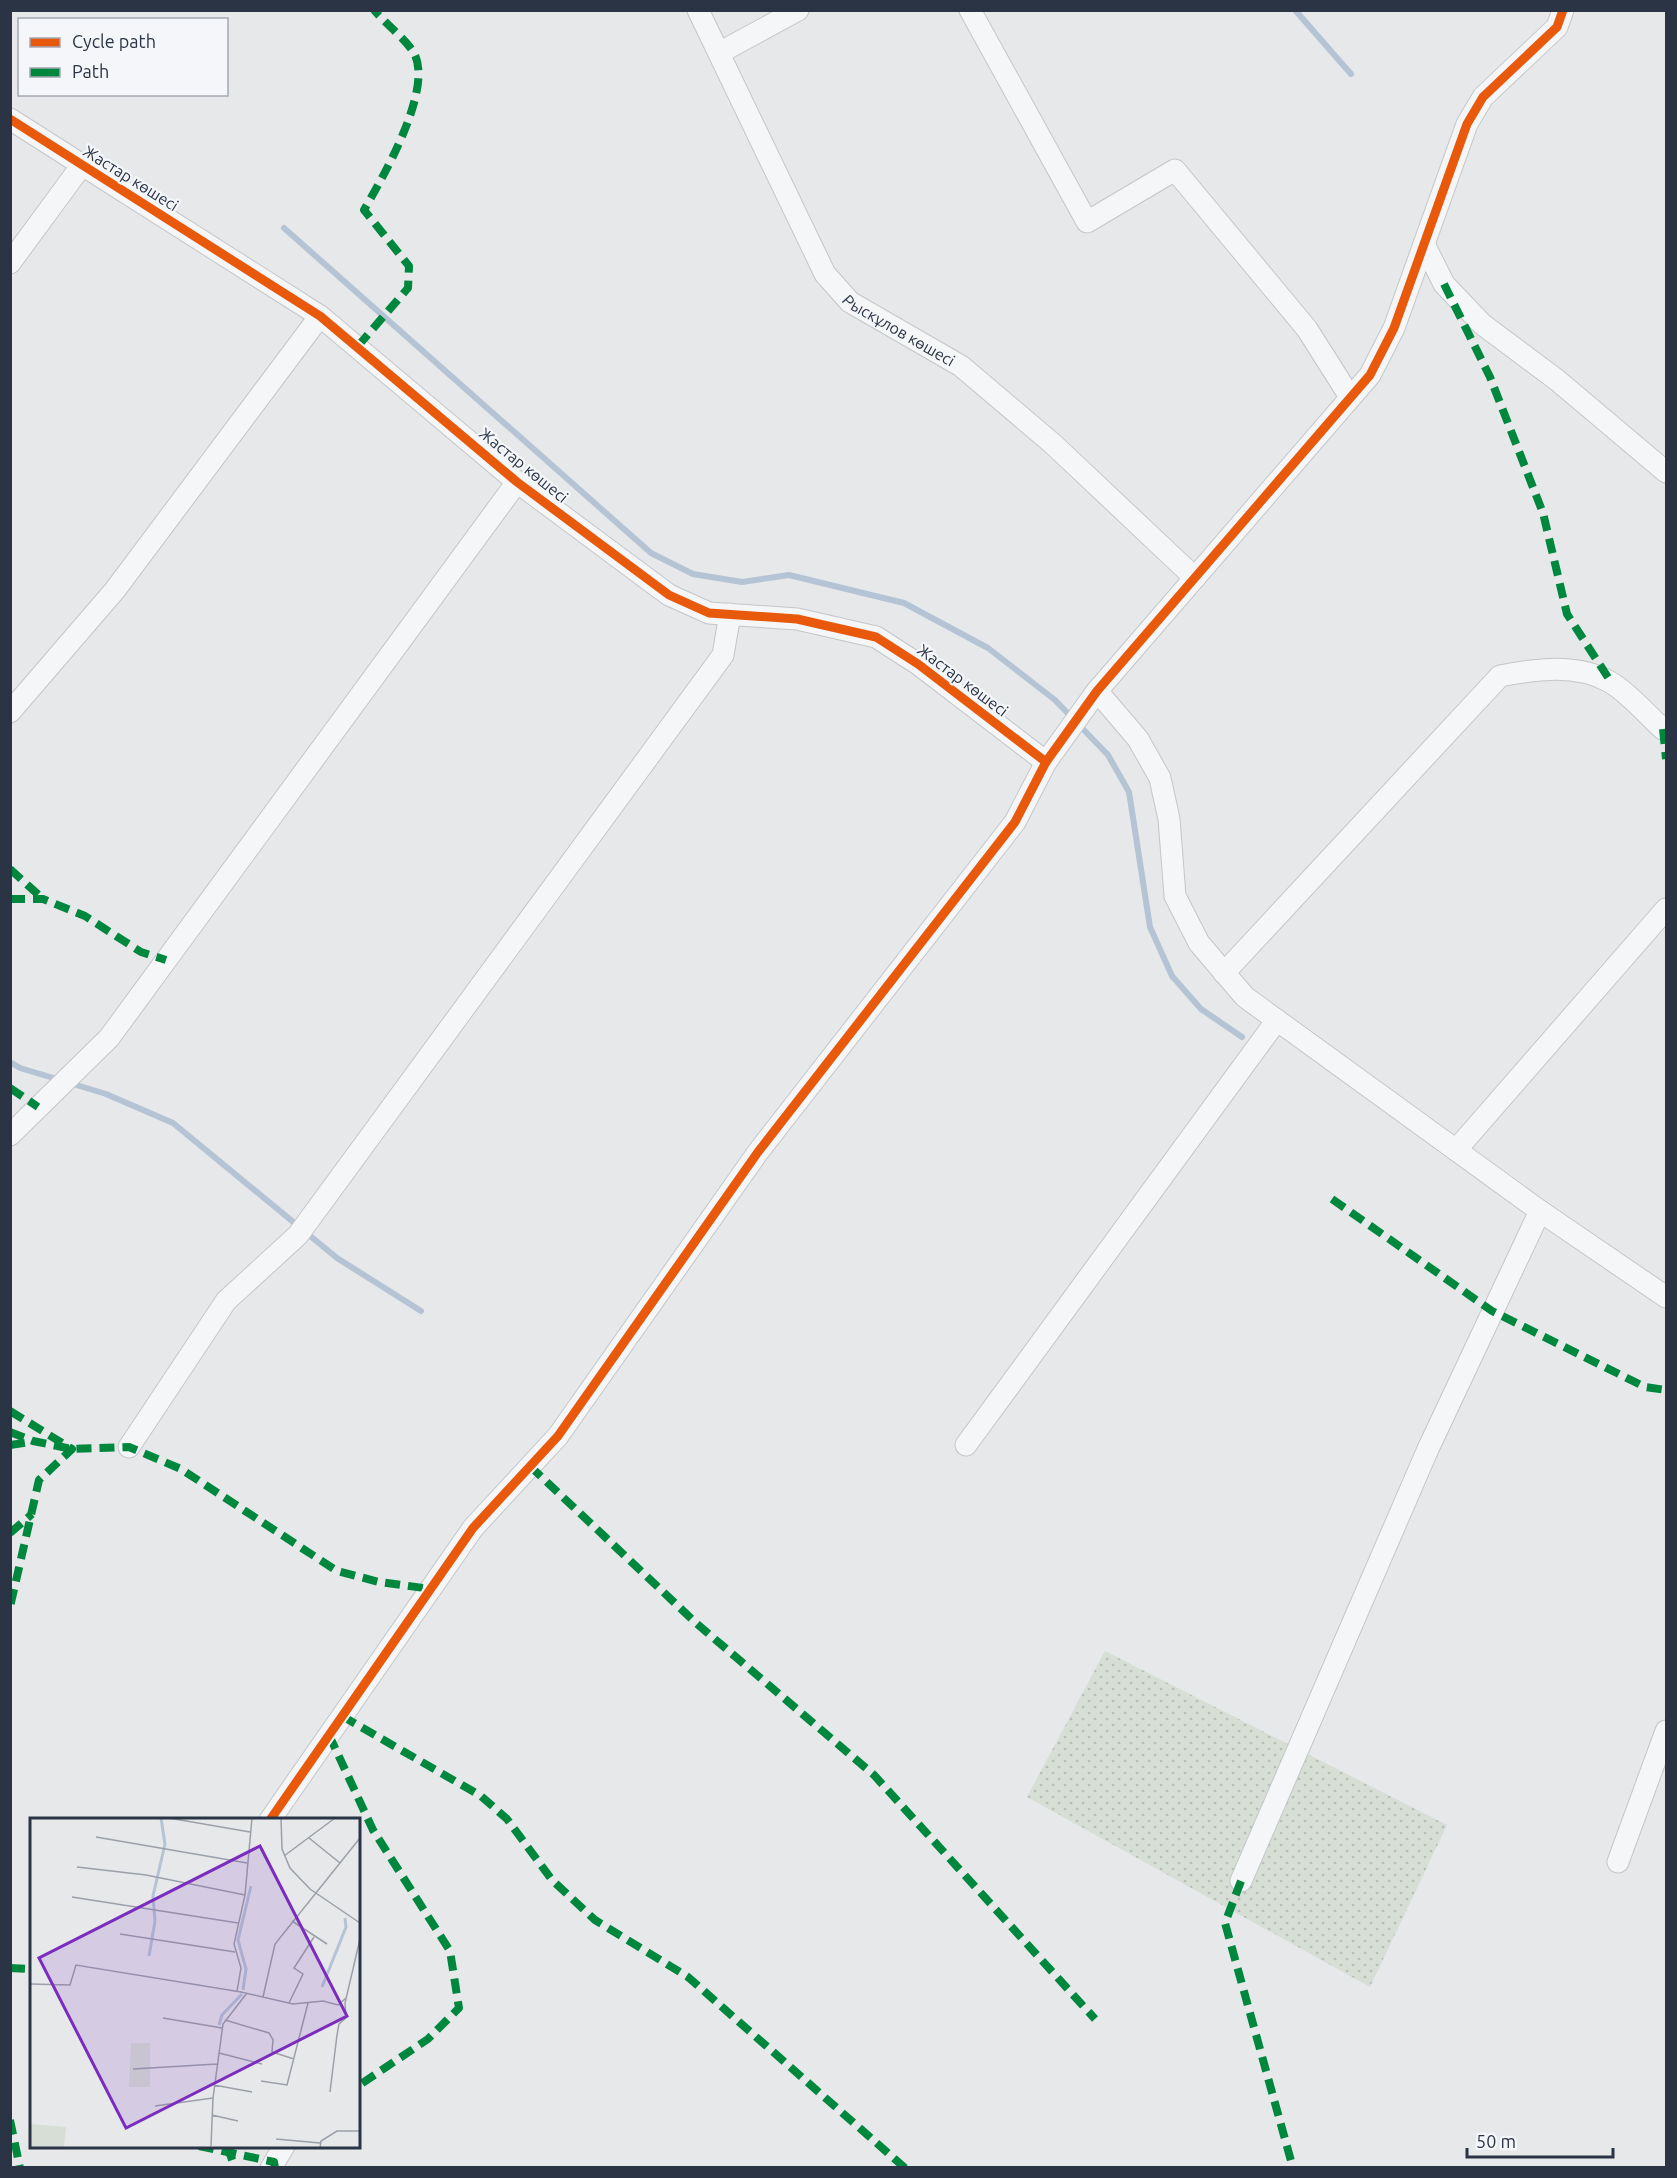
<svg xmlns="http://www.w3.org/2000/svg" width="1677" height="2178" viewBox="0 0 1677 2178" font-family="Ubuntu,sans-serif">
<style>
.park{fill:url(#park-dots)}
.lines{fill:none;stroke-linecap:round;stroke-linejoin:round}
.stream{stroke:#b4c4d5;stroke-width:6}
.street-casing{stroke:#c4c6c8;stroke-width:23}
.street{stroke:#f5f6f7;stroke-width:21}
.quiet{stroke:#00873e;stroke-width:8;stroke-dasharray:15 8;stroke-linecap:butt}
.cycleway-casing{stroke:#f4f6f9;stroke-width:13}
.cycleway{stroke:#e8590c;stroke-width:9}
.labels{text-anchor:middle;dominant-baseline:central;stroke-width:4.5;stroke-linejoin:round;paint-order:stroke}
.street-label{font-size:16px;fill:#2b3445;stroke:#f4f6f9}
.inset-river{fill:none;stroke:#b4c4d5;stroke-width:3}
.inset-road{fill:none;stroke:#9ba0a8;stroke-width:1.5}
.view{fill:#7b2cbf;fill-opacity:0.15;stroke:#7b2cbf;stroke-width:3}
.inset-edge{fill:none;stroke:#2b3445;stroke-width:3}
</style>
<defs>
<pattern id="park-dots" width="8" height="8" patternUnits="userSpaceOnUse" patternTransform="scale(1.5)"><rect width="8" height="8" fill="#d6ded6"/><path d="M2 2h.1M6 6h.1" fill="none" stroke="#b8bfb9" stroke-width="1.8" stroke-linecap="round"/></pattern>
</defs>
<rect width="100%" height="100%" fill="#e6e8ea"/>
<path class="park" d="M1105,1651L1447,1825L1370,1987L1027,1797Z"/>
<g class="lines">
<g class="stream">
<path d="M1295,10L1351,74"/>
<path d="M284,228L651,553L693,574L742,582L789,575L904,603L988,648L1055,700L1108,755L1129,792L1150,927L1172,976L1201,1009L1242,1037"/>
<path d="M10,1062L20,1068L60,1080"/>
<path d="M70,1083L106,1094L173,1123L337,1258L421,1311"/>
</g>
<g class="street-casing">
<g id="street">
<path id="s1" d="M698,10L825,274L850,302L961,366L1053,444L1195,578"/>
<path d="M970,10L1087,222L1175,170L1307,329L1350,397"/>
<path d="M719,53L798,10"/>
<path d="M10,119L320,316L517,482L669,595L709,613L797,619L876,637L918,664L1046,762"/>
<path d="M1424,244L1444,284L1482,324L1557,380L1666,472"/>
<path d="M10,263L82,165"/>
<path d="M1097,691L1138,739L1160,778L1169,819L1175,896L1199,943L1245,997L1540,1211L1666,1297"/>
<path d="M10,712L115,590L320,316"/>
<path d="M1224,973L1500,676C1537,669 1576,663 1610,682C1629,693 1647,715 1663,729L1666,726"/>
<path d="M10,1135L109,1038L517,482"/>
<path d="M1456,1150L1666,909"/>
<path d="M966,1445L1277,1020"/>
<path d="M129,1447L226,1301L298,1235L723,655L730,614"/>
<path d="M270,1820L473,1528L558,1436L758,1152L1015,822L1046,762L1097,691L1370,375L1394,328L1467,124L1483,97L1557,27L1563,10"/>
<path d="M1618,1862L1666,1731"/>
<path d="M1241,1881L1428,1449L1540,1211"/>
<path d="M271,2168L284,2146"/>
</g>
</g>
<use href="#street" class="street"/>
<g class="quiet">
<path d="M1444,284L1490,377L1543,513L1567,614L1611,682"/>
<path d="M358,346L408,288L409,266L364,210C383,177 432,92 415,55C409,42 384,22 374,10"/>
<path d="M1663,729L1666,759"/>
<path d="M10,869L43,899"/>
<path d="M10,899H43L85,916L141,952L166,960"/>
<path d="M10,1088L38,1107"/>
<path d="M1332,1199L1492,1311L1645,1387L1666,1390"/>
<path d="M10,1411L72,1449L39,1480L10,1607"/>
<path d="M10,1432L33,1441L72,1449L129,1447L181,1469L337,1571L379,1582L431,1589"/>
<path d="M10,1445L31,1442"/>
<path d="M530,1466L696,1623L874,1775L1095,2019"/>
<path d="M10,1533L32,1514"/>
<path d="M342,1716L481,1796L507,1819L552,1880L595,1920L688,1977L905,2168"/>
<path d="M329,1735L373,1830L450,1951L459,2008L428,2039L358,2086"/>
<path d="M1241,1881L1225,1923L1293,2168"/>
<path d="M10,1968L32,1969"/>
<path d="M10,2120L20,2168"/>
<path d="M199,2146L274,2162L275,2168"/>
<path d="M227,2146L235,2168"/>
</g>
<g class="cycleway-casing">
<g id="cycleway">
<path d="M10,119L320,316L517,482L669,595L709,613L797,619L876,637L918,664L1046,762"/>
<path d="M270,1820L473,1528L558,1436L758,1152L1015,822L1046,762L1097,691L1370,375L1394,328L1467,124L1483,97L1557,27L1563,10"/>
</g>
</g>
<use href="#cycleway" class="cycleway"/>
</g>
<g class="labels">
<g class="street-label">
<text transform="translate(131 178) rotate(32)">Жастар көшесі</text>
<text stroke="none"><textPath href="#s1" startOffset="387">Рыскұлов көшесі</textPath></text>
<text transform="translate(524 465) rotate(39)">Жастар көшесі</text>
<text transform="translate(963 680) rotate(37)">Жастар көшесі</text>
</g>
</g>
<g transform="translate(30 1818)">
<rect width="330" height="330" fill="#e6e8ea"/>
<path d="M0,306L36,309L34,330H0Z" fill="#d6ded6"/>
<path d="M101,225H120V269H99Z" fill="#d6ded6"/>
<path class="inset-river" d="M119,138L125,103L123,78L135,26L131,0M292,169L316,109L315,100M213,172L216,151L208,122L221,68M189,207L192,197L212,176"/>
<path class="inset-road" d="M139,0L220,14M251,0L252,31L260,50L280,71L330,105M66,19L217,45M279,20L310,45M254,38L305,0M47,49L116,57L215,77M42,79L208,105M262,103L297,126M90,116L205,134M0,166L40,167L46,147L211,174L263,186L293,183L308,187L316,180M207,173L211,150L204,126L215,77L222,0M233,179L245,126L330,20M259,185L273,156L264,150L284,119M133,200L192,210M195,202L239,215L243,222L242,234L264,241M189,235L232,246M103,251L187,246M231,263L257,267L278,185M184,267L222,274M300,274L307,217L309,206L316,200L315,185L330,121M125,288L183,280M182,297L208,303M246,321L290,325M181,328L183,280L193,206L217,175M290,330L291,323L307,313H330"/>
<path class="view" d="M230,28L317,198L96,310L9,140Z"/>
<rect width="330" height="330" class="inset-edge"/>
</g>
<rect width="1677" height="2178" fill="none" stroke="#2b3445" stroke-width="24"/>
<rect x="18" y="18" width="210" height="78" fill="#f4f6f9" stroke="#a4a8b1" stroke-width="1.5"/>
<rect x="30" y="38" width="30" height="9" fill="#e8590c" stroke="#a4a8b1" stroke-width="1.5"/>
<text x="72" y="48" font-size="18" fill="#2b3445">Cycle path</text>
<rect x="30" y="68" width="30" height="9" fill="#00873e" stroke="#a4a8b1" stroke-width="1.5"/>
<text x="72" y="78" font-size="18" fill="#2b3445">Path</text>
<path d="M1467 2148v9h146v-9" fill="none" stroke="#2b3445" stroke-width="3"/>
<text x="1476" y="2148" font-size="18" fill="#2b3445" stroke="#f4f6f9" stroke-width="4.5" paint-order="stroke">50 m</text>
</svg>
